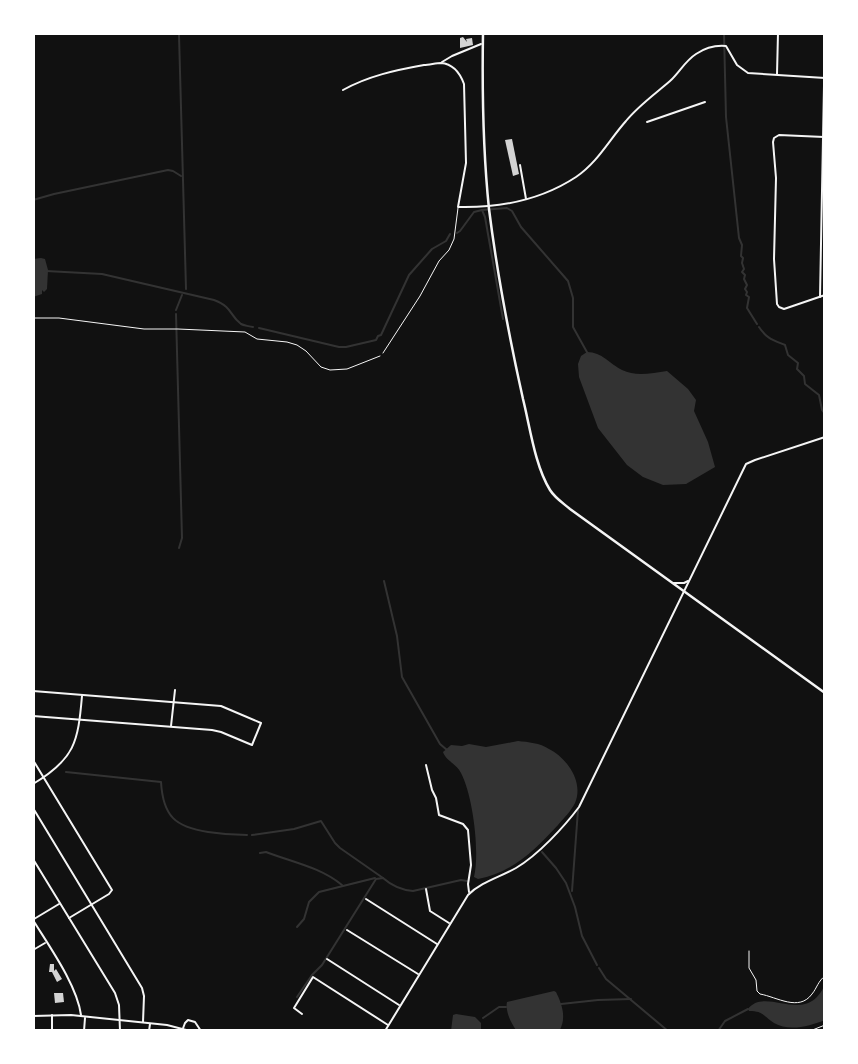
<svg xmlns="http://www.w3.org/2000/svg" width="858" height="1064" viewBox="0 0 858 1064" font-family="'Public Sans',sans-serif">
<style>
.water{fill:#333}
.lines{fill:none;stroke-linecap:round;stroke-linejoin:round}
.stream{stroke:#333;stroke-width:2}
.building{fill:#d3d3d3}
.path{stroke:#f5f5f5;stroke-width:1}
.service{stroke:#f5f5f5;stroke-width:1}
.minor{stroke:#f5f5f5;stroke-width:2}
.tertiary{stroke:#f5f5f5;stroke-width:2}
.secondary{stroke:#f5f5f5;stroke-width:2.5}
</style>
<rect width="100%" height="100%" fill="#111"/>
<g class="water">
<path d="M41,258L45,259L48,270L47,289L44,292L42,290V294L33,297V259Z"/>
<path d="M587,352C602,352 610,364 622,370C636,377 652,373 667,371L688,389L696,400L694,411L708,442L715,467L686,484L663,485L643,477L627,465L598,428L579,377L578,364L581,356Z"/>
<path d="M518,741C528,742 540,743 549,749C567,758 584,782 575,803C571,811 564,818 558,825C536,849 512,873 478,879L474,877C480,852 473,796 461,773C457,764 446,761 443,752L451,745L462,746L469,744L486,747Z"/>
<path d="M825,984V1020C810,1026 789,1032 774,1023C763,1016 764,1011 749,1011L748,1009C766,985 807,1028 825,984Z"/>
<path d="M554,991L556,992C562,1004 567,1019 559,1031L516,1030C511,1023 505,1011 507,1002Z"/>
<path d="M456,1014L475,1017L481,1023V1031H451L453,1015Z"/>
</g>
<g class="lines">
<g class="stream">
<path d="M724,33L726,117L739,238L742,245L741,256L743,258L742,263L744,269L742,272L745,275L744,279L747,285L745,289L747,292L746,295L749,297L747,308L757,324"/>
<path d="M179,35L186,289"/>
<path d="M33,200L54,194L168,170L173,171L181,176"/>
<path d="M482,210L485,217L503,319"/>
<path d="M457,233L460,231L474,212L482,210L507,208L512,211L521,227L568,281L573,298V327L588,354"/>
<path d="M46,271L102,274L214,300C233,307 229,315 241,324C243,325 251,327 253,327"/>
<path d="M176,310L182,295"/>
<path d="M176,314L182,538L179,548"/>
<path d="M759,327C767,339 773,340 785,345L788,355L798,363L797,369L804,376L805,384L819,395L822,410L825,414"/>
<path d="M259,328L339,347H346L376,340L378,336L381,335L409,275L432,249L446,241L450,234"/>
<path d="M384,581L397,636L402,677L440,744L447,750"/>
<path d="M66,772L161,782C163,816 175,827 208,832C221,834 233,835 247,835"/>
<path d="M252,835L294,829L321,821L335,843L340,848L383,878"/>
<path d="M542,852L556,868L566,883L575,907L582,936L597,965"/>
<path d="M260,853L266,852C292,862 320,867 342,885"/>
<path d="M572,891L578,810"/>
<path d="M297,927L304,919L309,902L319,892L375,878"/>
<path d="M599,968L606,979L668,1031"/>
<path d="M297,997L312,975L322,965L376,879L383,878C392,886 401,890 413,891L461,880L467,881"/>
<path d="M561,1004L598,1000L631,999"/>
<path d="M483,1018L499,1007H506"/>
<path d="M718,1031L725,1021L748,1009"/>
</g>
</g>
<g class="building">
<path d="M463,37L467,42L466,39L472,38L473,45L460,48V38Z"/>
<path d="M512,139L519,174L513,176L505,140Z"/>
<path d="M50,964H54V971L56,969L62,979L57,982L52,972H49Z"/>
<path d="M54,993H63L64,1002L55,1003Z"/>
</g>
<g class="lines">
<g class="path">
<path d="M33,318H59L144,329H178L245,332L257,339L287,342L297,345L306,351L321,367L330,370L347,369L380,356"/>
<path d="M749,951V968L756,980L757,991L760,994C777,997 799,1012 812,994C817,988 818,981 825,976"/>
<path d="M810,1031L825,1025"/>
</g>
<path class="service" d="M383,353L420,296L439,261L449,250L454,239L458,208"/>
<g class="minor">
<path d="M442,62L452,56L481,44"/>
<path d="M777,74L778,33"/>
<path d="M343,90C368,76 396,70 424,65C429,65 436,63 441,63C454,64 460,73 464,84L466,163L458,207C500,208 541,200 576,177C598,162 609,140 626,121C638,106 655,94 670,81C679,73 685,61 696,54C705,48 715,45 726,46L737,65L748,73L825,78"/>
<path d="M647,122L705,102"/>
<path d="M824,137L779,135L774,138L773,142L776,178L774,259L777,304L779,307L784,309L825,295"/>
<path d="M520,165L526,199"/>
<path d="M820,297L825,33"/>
<path d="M33,691L221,706L261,723L252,745L221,732L212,730L33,716"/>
<path d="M171,726L175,690"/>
<path d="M33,760L112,890L109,894L69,918"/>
<path d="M426,765L432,790L436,798L439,815L463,824L468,830L471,865L468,884L469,892"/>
<path d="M33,784C75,759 78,742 82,696"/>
<path d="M33,808L142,988L144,996L143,1022"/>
<path d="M33,859L115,993L119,1005L120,1031"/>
<path d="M426,889L430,911L449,923"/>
<path d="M366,899L437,944"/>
<path d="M34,919L59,904"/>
<path d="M33,920C49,946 77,985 81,1015"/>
<path d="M347,930L418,974"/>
<path d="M33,950L45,943"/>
<path d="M327,959L399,1005"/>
<path d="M302,1014L294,1008L313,977L388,1025"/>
<path d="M52,1015V1031"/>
<path d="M84,1031L85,1018"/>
<path d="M149,1031L150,1024"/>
<path d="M182,1031L185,1023L188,1020L195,1022L201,1031"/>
</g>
<g class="tertiary">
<path d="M673,583H684L688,581"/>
<path d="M33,1016L71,1015L167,1025L190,1031"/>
<path d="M385,1031L468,895C481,882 500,877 516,868C538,855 564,827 579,807L746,464L755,460L825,437"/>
</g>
<path class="secondary" d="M483,33C482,92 483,151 489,209C497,273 509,336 523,399C530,427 535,466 550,490C555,498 563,503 570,509L825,693"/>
</g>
<rect width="858" height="1064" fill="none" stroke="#ffffff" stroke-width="70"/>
</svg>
